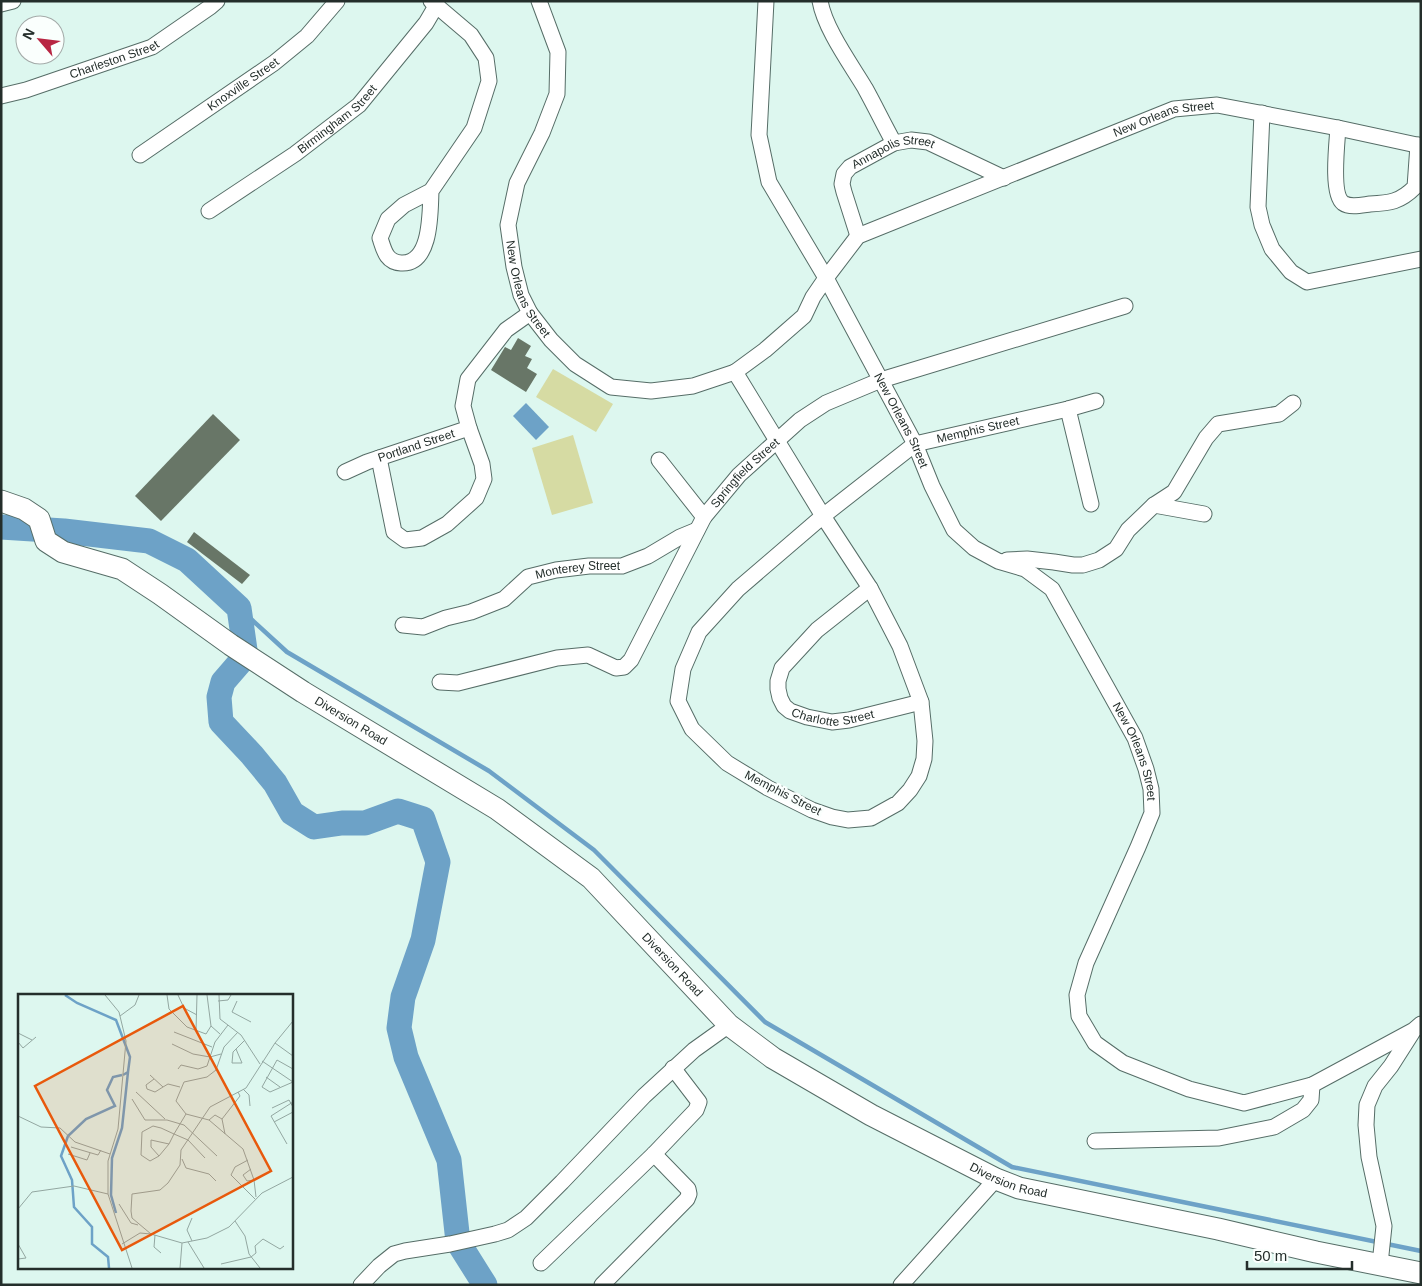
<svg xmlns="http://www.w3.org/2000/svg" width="1422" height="1286" viewBox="0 0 1422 1286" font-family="Helvetica,sans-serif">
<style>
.green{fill:#d6dba3}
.water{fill:#6da2c7}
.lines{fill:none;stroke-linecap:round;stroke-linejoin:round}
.stream{stroke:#6da2c7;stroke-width:4.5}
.river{stroke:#6da2c7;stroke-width:25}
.building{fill:#687667}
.street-casing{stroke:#566d67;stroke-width:17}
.secondary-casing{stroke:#566d67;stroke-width:23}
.street{stroke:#fff;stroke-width:15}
.secondary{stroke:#fff;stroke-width:21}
.labels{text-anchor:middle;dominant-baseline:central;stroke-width:5;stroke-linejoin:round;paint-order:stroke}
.street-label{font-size:12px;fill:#242e2b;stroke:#fafffd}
.inset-river{fill:none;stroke:#6da2c7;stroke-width:2.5}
.inset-road{fill:none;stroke:#93a7a1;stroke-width:1}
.view{fill:#e8590c;fill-opacity:0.15;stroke:#e8590c;stroke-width:2.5}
.inset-edge{fill:none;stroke:#242e2b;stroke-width:2.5}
</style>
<rect width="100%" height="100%" fill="#ddf7ef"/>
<g class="green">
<path d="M553,369L613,404L596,432L536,397Z"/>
<path d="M573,435L593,503L552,515L532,448Z"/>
</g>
<path class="water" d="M526,403L549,427L536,440L513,416Z"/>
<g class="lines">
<path class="stream" d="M239,608L287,652L489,771L594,850L765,1022L1012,1167L1421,1251"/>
<g class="river">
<path d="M1,527L64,531L149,541L187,560L239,608L245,650"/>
<path d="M242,660L223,682L219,697L221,722L252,755L275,783L292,813L314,827L342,823H365L398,811L423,819L438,862L423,940L403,997L399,1028L406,1057L449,1160L458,1242L485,1285"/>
</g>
</g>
<g class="building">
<path d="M518,338L531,346L525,356L532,359L527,368L537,374L526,392L491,370L505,347L511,350Z"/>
<path d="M213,414L240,440L161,521L135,496Z"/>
<path d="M194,532L250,575L242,584L187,542Z"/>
</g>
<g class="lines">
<g class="street-casing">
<g id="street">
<path d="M431,1L471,35L486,58L489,81L474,128L431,191L404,205L388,219L380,238C384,250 386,262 401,263C432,265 430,211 431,191"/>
<path id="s1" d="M539,1L558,52L557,94L542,133L517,183L508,225L514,267L521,295L530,313L551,340L575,364L611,387L651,391L693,386L735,372L765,350L804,316L813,297L826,278L858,236L1174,109L1217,105L1338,128L1421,146"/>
<path id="s2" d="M766,1L759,135L769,182L826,278L915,444L932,486L954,530L974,548L998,561L1025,569L1052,589L1135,738L1146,769L1151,789L1152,813L1138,847L1086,963L1077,995L1079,1016L1095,1043L1123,1063L1189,1089L1244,1103L1312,1085L1414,1030L1421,1024"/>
<path d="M820,1C825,29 850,63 865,88C875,106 884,125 894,143"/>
<path d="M1,4L13,1"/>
<path id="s3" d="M1,96L26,90L152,47L210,7L217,1"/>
<path d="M1262,113L1258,207L1262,225L1272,249L1291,272L1307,282L1421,259"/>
<path d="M1338,128C1337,143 1331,194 1343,203C1350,208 1362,205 1370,204C1390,203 1400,202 1415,187L1418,145"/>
<path id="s4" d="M140,155L274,63L307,36L337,1"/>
<path id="s5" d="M209,211L295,154L359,105L426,23L436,6L437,1"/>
<path id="s6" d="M858,236L844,192L842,184L844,174L850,167L894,143L911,140L928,142L1004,178"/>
<path id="s7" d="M735,372L823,516L870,588L900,646L921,702L925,741L924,759L919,776L910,790L898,803L871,818L848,820L832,817L812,810L768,788L727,763L692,729L678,701L683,669L699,632L738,589L823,516L915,444L1068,409L1096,401"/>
<path d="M1068,409L1091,504"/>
<path d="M379,458L394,532L405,540L422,538L447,524L476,498L484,479L482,464L469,428"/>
<path d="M659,460L704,517"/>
<path id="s8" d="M345,472L367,462L469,428L463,406L468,379L506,330L530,313"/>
<path d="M1154,505L1204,514"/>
<path d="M1007,560L1027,559L1054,562L1073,565H1083L1099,560L1116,549L1128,530L1154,505L1174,492L1206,438L1218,424L1279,414L1293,403"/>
<path id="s9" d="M870,588L817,630L782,668L778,681V689L780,698L784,706L790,711L807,717L832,722L849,720L921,702"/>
<path id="s10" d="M403,625L423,627L446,618L471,612L504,599L528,577L556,570L589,566H622L648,556L680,537L697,530"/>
<path id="s11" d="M440,682L458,683L557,658L588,655L616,668L624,667L631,660L704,517L739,475L800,420L826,403L881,380L1125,306"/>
<path d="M1095,1141L1219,1138L1274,1127L1303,1110L1311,1100L1312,1085"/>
<path d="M541,1263L654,1154L696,1110L699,1102L673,1068"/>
<path d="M1380,1264L1384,1226L1369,1157L1366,1125L1367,1105L1375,1086L1391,1066L1412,1033"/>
<path d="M361,1285L379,1266L394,1254L405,1251L450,1244L495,1234L508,1230L526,1218L562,1182L644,1096L694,1050L729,1025"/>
<path d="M602,1285L687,1199L689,1194L688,1189L654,1154"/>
<path d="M901,1285L996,1179"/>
</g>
</g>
<g class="secondary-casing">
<g id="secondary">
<path id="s12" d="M1,501L24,509L39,519L46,541L63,552L122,569L160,594L231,645L303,692L497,809L591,878L729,1025L773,1058L871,1115L996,1179L1019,1188L1218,1229L1316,1252L1421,1273"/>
</g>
</g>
<use href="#street" class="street"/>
<use href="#secondary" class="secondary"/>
</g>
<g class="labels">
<g class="street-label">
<text stroke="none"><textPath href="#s3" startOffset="119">Charleston Street</textPath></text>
<text stroke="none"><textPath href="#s4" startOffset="125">Knoxville Street</textPath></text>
<text stroke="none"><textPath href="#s5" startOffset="158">Birmingham Street</textPath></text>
<text stroke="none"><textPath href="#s1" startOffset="1080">New Orleans Street</textPath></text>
<text stroke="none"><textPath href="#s6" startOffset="121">Annapolis Street</textPath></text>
<text stroke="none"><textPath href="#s1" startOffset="305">New Orleans Street</textPath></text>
<text stroke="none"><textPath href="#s2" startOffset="455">New Orleans Street</textPath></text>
<text stroke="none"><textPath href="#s7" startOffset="1182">Memphis Street</textPath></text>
<text stroke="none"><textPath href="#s8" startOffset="76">Portland Street</textPath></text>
<text stroke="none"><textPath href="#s11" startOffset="421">Springfield Street</textPath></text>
<text stroke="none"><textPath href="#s10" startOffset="189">Monterey Street</textPath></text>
<text stroke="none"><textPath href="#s9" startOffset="211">Charlotte Street</textPath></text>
<text stroke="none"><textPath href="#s12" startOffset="422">Diversion Road</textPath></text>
<text stroke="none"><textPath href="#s2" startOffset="876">New Orleans Street</textPath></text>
<text transform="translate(783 793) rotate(27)">Memphis Street</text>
<text stroke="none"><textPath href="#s12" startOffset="828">Diversion Road</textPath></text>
<text stroke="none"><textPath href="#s12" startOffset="1232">Diversion Road</textPath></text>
</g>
</g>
<g transform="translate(18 994)">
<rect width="275" height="275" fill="#ddf7ef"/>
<path class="inset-river" d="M47,1L59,9L98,26L112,63L110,78L105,81M98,219L93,201L94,164L104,134L110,78M91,274L90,263L74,250V233L56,213L54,186L43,162L50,142L68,125L97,112L89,96L95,83L104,81"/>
<path class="inset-road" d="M87,1L101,18L108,47L100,135L90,167V200L114,274M149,1L151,15L169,33L188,40L193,32M160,1L166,14L179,21M189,1L193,32L202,40M201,1L202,25L223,41L242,70M200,7L210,6L213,1M219,7L214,18L233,28M102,22L117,11L121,1M275,27L257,49L228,94L192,113L163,156L162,171L150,189L142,196L114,200L113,217L114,224L133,240L164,249L189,244L211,233L244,199L275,183M178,37L179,1M156,38L194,53M220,38L206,53L198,76L189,83L166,88L158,107L168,120L191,126L225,155L236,186L238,203M0,39L14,46M0,48L5,54L18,43M257,49L275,62M154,50L175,60L192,63L203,60M218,55L224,69H214L215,58L227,46M244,67L275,88M160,75L163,71L180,75L189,72L197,48L210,31M275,75L259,66L244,93L252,98L275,88M132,81L145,93L150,90L162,93M248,83L262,93M136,85L128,91L129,95L137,98L145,93M225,95L231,101L232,112M118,98L147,125M114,105L127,126H149L166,131L199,162M254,114L271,106L275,113M168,120L156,140L151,150L141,162L132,167L123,161L124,138L135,132L143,134L156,140L170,146L187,164M0,122L23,133L42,134L57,148L92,160M204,125L222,102L220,98M191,126L197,121L204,125L207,140M256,128L275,118M269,150L253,122L275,108M53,153L80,161L83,156M50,160L69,166L72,159M141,162L133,153V146L151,150M164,165L168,174L191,180L198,187M230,166L217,173L213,181L237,205M233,175L225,181L229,187L236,186M101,210L113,229L120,231M0,215L14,198L56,192L90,200M174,224L169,236L174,247M217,227L227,242L231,260L242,274M137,241L136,253L143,259M170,248L186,274M0,250L8,264L0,265M104,250L122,239L133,240M203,270L233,263L238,259L237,252L245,245L262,255L266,252M162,274L164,249"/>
<path class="view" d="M165,12L253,177L104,256L17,92Z"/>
<rect width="275" height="275" class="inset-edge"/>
</g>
<rect width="1422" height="1286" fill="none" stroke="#242e2b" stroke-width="5"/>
<g transform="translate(40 40) rotate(298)"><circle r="24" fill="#fafffd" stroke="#a4aba9"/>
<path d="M0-4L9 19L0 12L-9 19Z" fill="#b82643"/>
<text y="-8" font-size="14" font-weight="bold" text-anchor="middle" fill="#242e2b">N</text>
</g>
<path d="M1247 1261v8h105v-8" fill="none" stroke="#242e2b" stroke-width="2.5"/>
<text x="1254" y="1261" font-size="15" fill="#242e2b" stroke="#fafffd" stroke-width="4" paint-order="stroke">50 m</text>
</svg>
